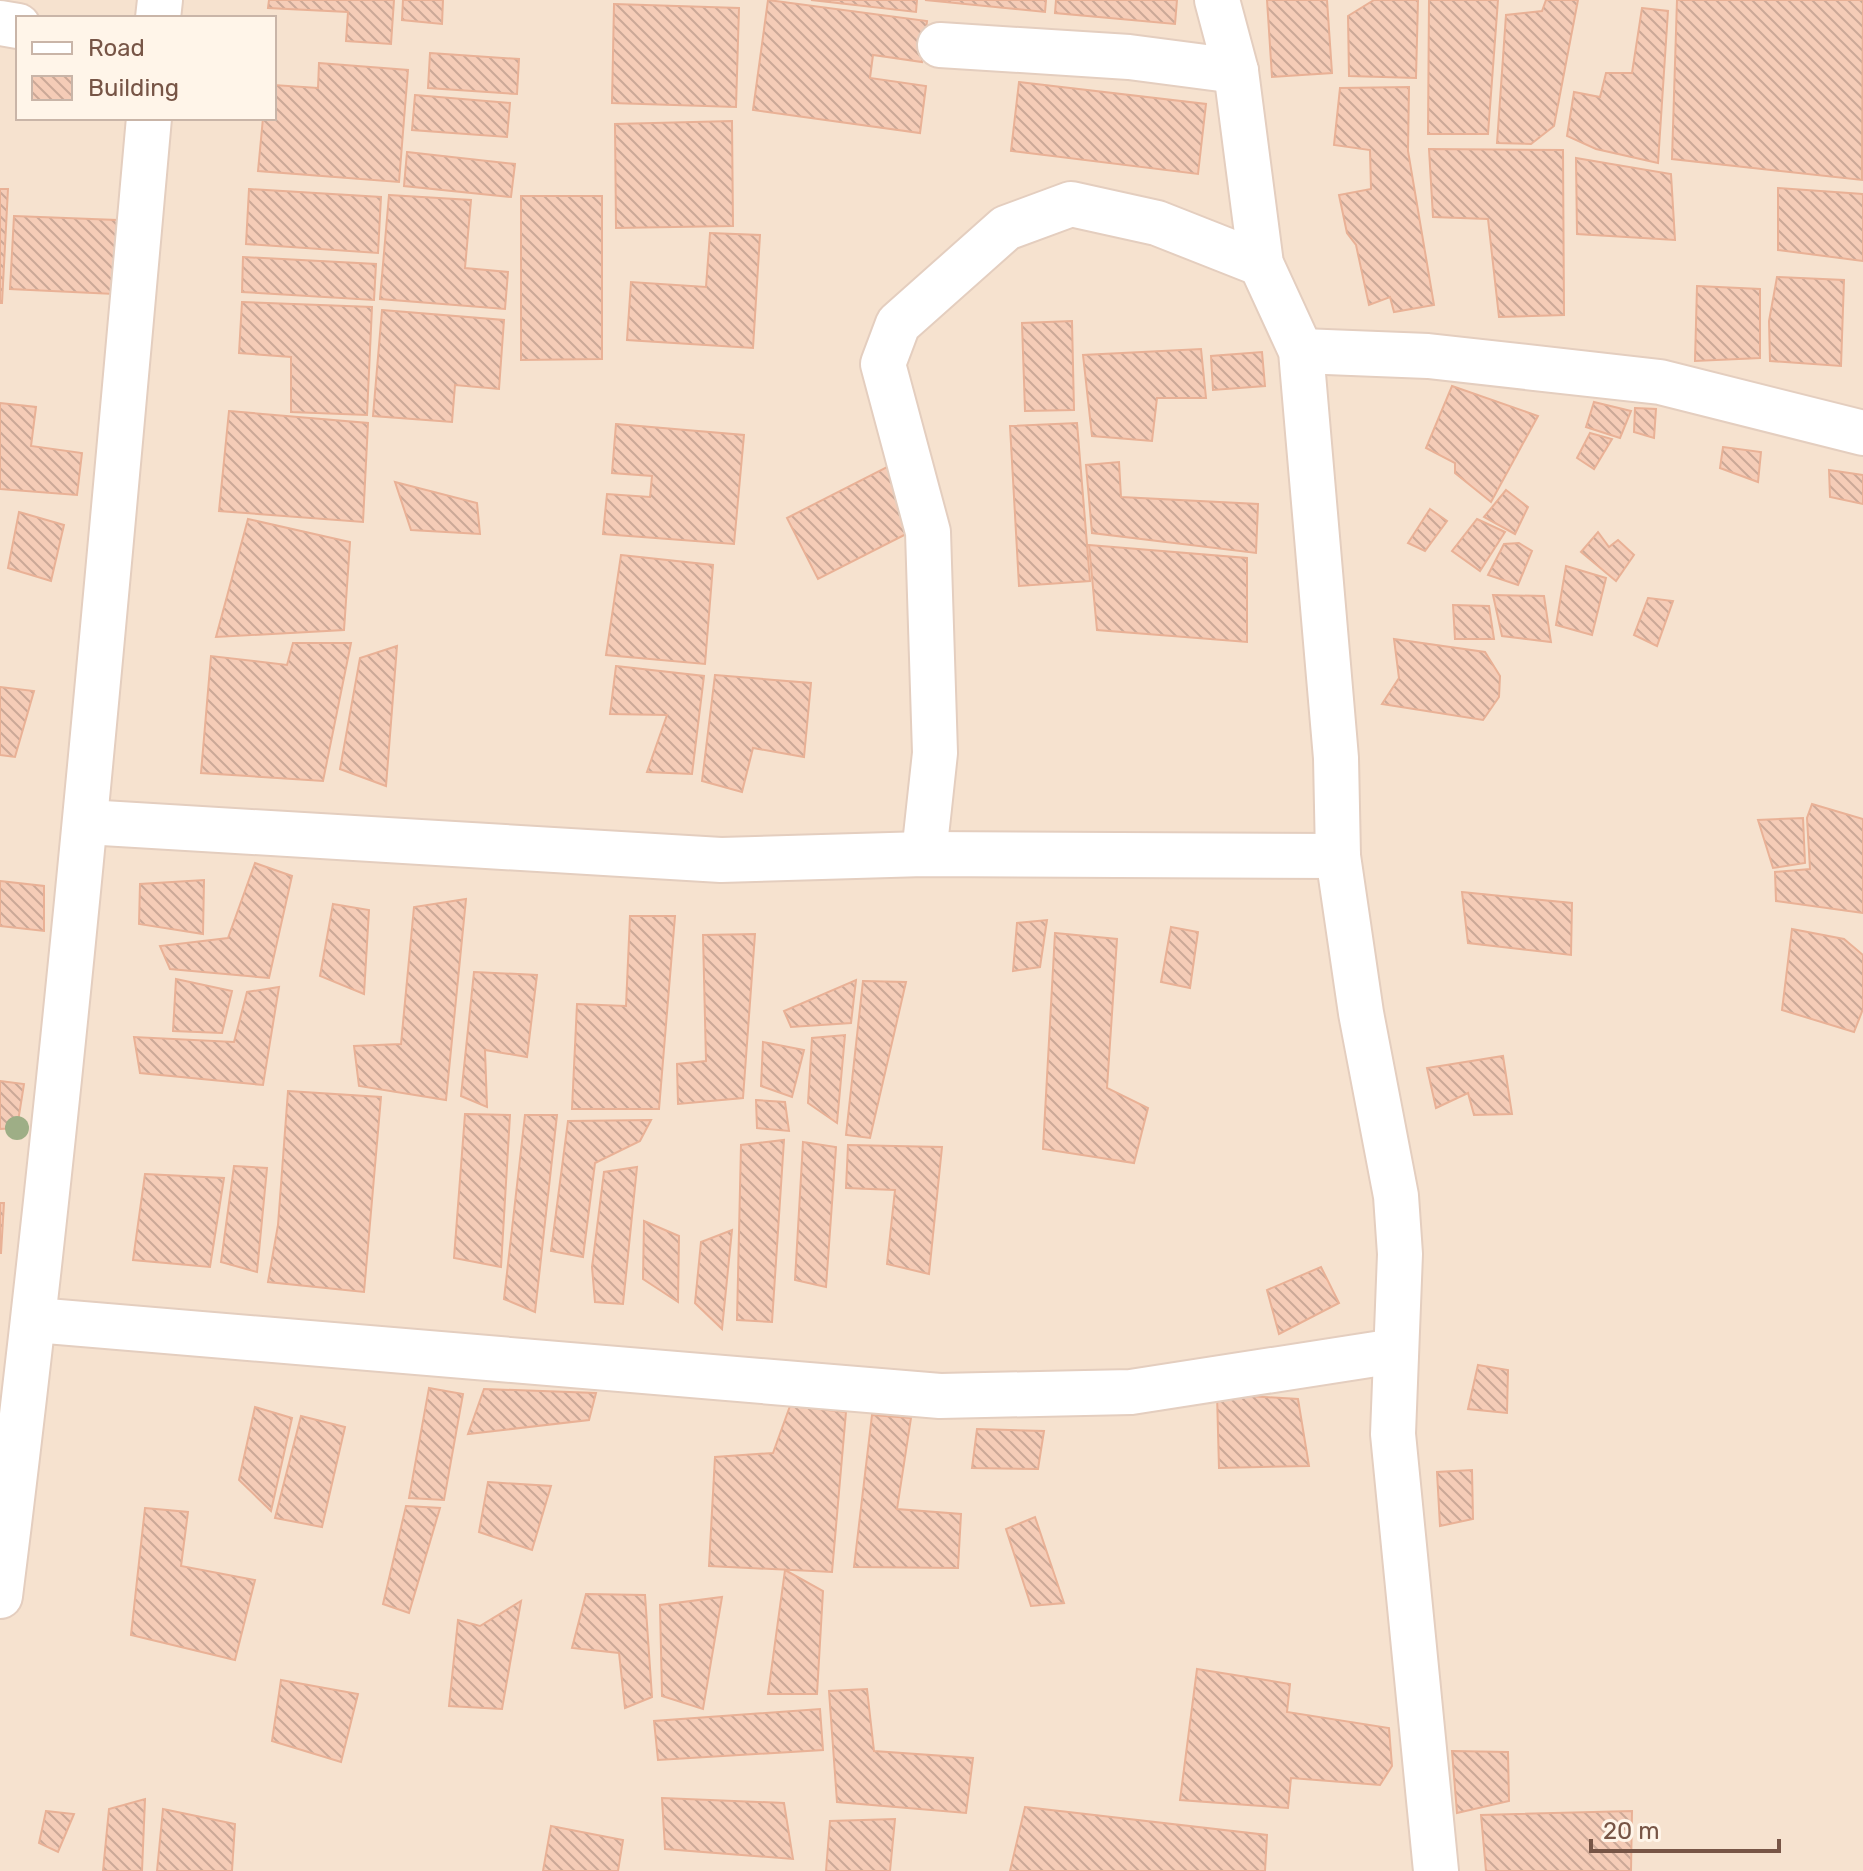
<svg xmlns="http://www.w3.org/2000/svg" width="1863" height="1871" viewBox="0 0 1863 1871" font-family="Rubik,sans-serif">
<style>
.residential{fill:#f6e2cf;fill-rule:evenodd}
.building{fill:url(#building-back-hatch);stroke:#e9b196;stroke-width:2}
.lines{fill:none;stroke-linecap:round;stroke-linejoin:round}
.street-casing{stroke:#e4cebf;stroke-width:48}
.street{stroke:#fff;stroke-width:44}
.tree{fill:#9eae86}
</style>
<defs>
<pattern id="building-back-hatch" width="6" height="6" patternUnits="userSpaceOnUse" patternTransform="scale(2)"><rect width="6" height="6" fill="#f5ccb7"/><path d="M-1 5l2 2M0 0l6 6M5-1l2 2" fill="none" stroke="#cba897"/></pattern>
</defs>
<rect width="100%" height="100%" fill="#fef1e1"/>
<path class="residential" d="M0,0H1863V1871H0ZM18,18H274V118H18Z"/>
<g class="building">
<path d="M269,0H394L391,44L346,41L348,12L268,8Z"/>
<path d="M403,0H443L442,24L402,20Z"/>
<path d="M768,0L927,21L922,62L873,55L870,78L926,86L920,133L753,110Z"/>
<path d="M811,0H917L916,12Z"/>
<path d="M925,0H1046L1045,12Z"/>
<path d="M1056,0H1177L1175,24L1055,13Z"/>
<path d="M1267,0H1327L1332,73L1272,77Z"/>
<path d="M1374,0H1418L1416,78L1349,76L1348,16Z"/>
<path d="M1429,0H1498L1488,134H1428Z"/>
<path d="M1546,0H1578L1554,126L1531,144L1497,143L1506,15L1542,11Z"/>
<path d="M1677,0H1863L1862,180L1672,159Z"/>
<path d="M614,4L739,8L736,107L612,103Z"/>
<path d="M1642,8L1668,11L1658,163L1596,149L1567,136L1574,92L1600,97L1606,73H1632Z"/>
<path d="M430,53L519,59L517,94L428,88Z"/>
<path d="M319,63L408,70L399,182L258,171L263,118H274V85L318,88Z"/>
<path d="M1019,82L1206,104L1198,174L1011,151Z"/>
<path d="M1409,87L1408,151L1434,305L1394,312L1390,297L1369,305L1356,245L1347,233L1339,195L1371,189L1370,150L1334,145L1340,88Z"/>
<path d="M415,95L510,103L507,137L412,130Z"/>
<path d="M732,121L733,226L616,228L615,124Z"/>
<path d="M1429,149L1563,150L1564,315L1499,317L1488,219L1433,217Z"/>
<path d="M407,152L515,164L511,197L404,186Z"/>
<path d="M1576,158L1671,174L1675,240L1577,234Z"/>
<path d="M1778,188L1863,194V261L1778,250Z"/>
<path d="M0,189H8L2,303H0Z"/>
<path d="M249,189L381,197L378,253L246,244Z"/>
<path d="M389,195L471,200L465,268L508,272L505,309L380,299Z"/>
<path d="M521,196H602V359L521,360Z"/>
<path d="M14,216L117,220L114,294L10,289Z"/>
<path d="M710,233L760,235L753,348L627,340L631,282L706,287Z"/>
<path d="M243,257L376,264L374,300L242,292Z"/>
<path d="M1777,277L1844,280L1841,366L1770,361L1769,321Z"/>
<path d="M1697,286L1760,289V358L1695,361Z"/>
<path d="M242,302L372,307L367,415L291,412V357L239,353Z"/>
<path d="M382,310L504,320L499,389L455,385L452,422L373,416Z"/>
<path d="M1072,321L1074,410L1025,411L1022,323Z"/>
<path d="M1201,349L1206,398H1157L1152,441L1092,436L1083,355Z"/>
<path d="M1262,352L1265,386L1213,390L1211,356Z"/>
<path d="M1452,386L1538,416L1491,502L1455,473V463L1426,448Z"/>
<path d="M1594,402L1631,411L1620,438L1586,427Z"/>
<path d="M0,403L36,407L31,446L82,453L77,495L0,489Z"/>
<path d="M1635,408L1656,409L1654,438L1634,432Z"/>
<path d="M229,411L368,423L363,522L219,511Z"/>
<path d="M1077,423L1090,581L1019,586L1010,426Z"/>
<path d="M616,424L744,435L734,544L603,534L607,494L650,497L652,476L612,473Z"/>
<path d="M1590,433L1612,439L1594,469L1577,458Z"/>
<path d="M1723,447L1761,452L1758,482L1720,468Z"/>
<path d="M1119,462L1121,497L1258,504L1256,553L1092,533L1086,465Z"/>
<path d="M887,467L918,528L818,579L787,518Z"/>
<path d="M1829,470L1863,475V504L1830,497Z"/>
<path d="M395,482L477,503L480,534L411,530Z"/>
<path d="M1506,490L1528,507L1515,534L1484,517Z"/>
<path d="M1430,509L1447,521L1425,551L1408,543Z"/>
<path d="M19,512L64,525L51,581L8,568Z"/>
<path d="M248,519L350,542L344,630L216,637Z"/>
<path d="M1477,519L1505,532L1480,571L1452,551Z"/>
<path d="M1598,532L1609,547L1618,540L1634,555L1616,581L1581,552Z"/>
<path d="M1519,543L1532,551L1518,585L1488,575L1504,544Z"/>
<path d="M1089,545L1247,558V642L1097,630Z"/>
<path d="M621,555L713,565L705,664L606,655Z"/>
<path d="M1566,566L1606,578L1592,635L1556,625Z"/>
<path d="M1493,595L1544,596L1551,642L1502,636Z"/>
<path d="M1648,598L1673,601L1657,646L1634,635Z"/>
<path d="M1453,605L1489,606L1494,639H1455Z"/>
<path d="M1394,639L1485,652L1500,676L1499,697L1483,720L1382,704L1399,678Z"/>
<path d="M293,643H351L323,781L201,773L211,656L287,665Z"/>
<path d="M397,646L386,786L340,769L360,658Z"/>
<path d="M616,666L704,676L692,774L647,772L667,715L610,714Z"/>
<path d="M715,675L811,683L804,757L753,748L742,792L702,781Z"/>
<path d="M0,687L34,691L15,757L0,755Z"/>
<path d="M1812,804L1863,819V913L1776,901L1775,872L1810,869L1807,818Z"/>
<path d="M1803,818L1805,863L1773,868L1758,820Z"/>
<path d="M255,863L292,876L269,978L170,969L160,946L228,938Z"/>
<path d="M204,880L203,934L139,924L140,884Z"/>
<path d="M0,881L44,886V931L0,926Z"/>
<path d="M1462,892L1572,903L1571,955L1468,943Z"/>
<path d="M466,899L446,1100L359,1086L354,1046L401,1044L414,907Z"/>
<path d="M333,904L369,910L364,994L320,976Z"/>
<path d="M630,916H675L659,1109H572L577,1004L626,1006Z"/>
<path d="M1047,920L1040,967L1013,971L1017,923Z"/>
<path d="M1171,927L1198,932L1190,988L1161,982Z"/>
<path d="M1792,929L1844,939L1863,955V1009L1854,1032L1782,1010Z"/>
<path d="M1055,933L1117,939L1107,1088L1148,1108L1134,1163L1043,1149Z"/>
<path d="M755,934L743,1098L678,1104L677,1064L706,1061L703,935Z"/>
<path d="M474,972L537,975L527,1057L485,1050L487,1107L461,1096Z"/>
<path d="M176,979L232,991L222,1033L173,1031Z"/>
<path d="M856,980L851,1023L791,1027L784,1011Z"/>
<path d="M863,981L906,982L870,1138L846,1135Z"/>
<path d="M279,987L263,1085L140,1073L134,1037L234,1042L247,992Z"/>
<path d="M845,1035L837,1123L808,1103L812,1038Z"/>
<path d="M763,1042L804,1050L792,1097L761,1086Z"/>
<path d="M1503,1056L1512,1114L1474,1115L1468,1093L1436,1108L1427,1068Z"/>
<path d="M0,1081L24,1084L17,1128L0,1129Z"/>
<path d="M288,1091L381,1097L364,1292L268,1282L278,1225Z"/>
<path d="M756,1100L785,1102L789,1131L757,1128Z"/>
<path d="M465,1114L510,1115L501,1267L454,1258Z"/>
<path d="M525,1115H557L535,1312L504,1299Z"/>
<path d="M651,1120L640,1141L595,1163L583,1257L551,1251L568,1121Z"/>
<path d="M784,1140L772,1322L737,1320L741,1145Z"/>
<path d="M803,1142L836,1147L826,1287L795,1280Z"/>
<path d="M848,1145L942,1147L929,1274L887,1264L895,1190L846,1188Z"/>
<path d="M234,1166L267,1168L257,1272L221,1262Z"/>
<path d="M637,1167L623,1304L595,1302L592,1267L604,1172Z"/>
<path d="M145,1174L224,1178L210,1267L133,1260Z"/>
<path d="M0,1203H4L1,1253H0Z"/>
<path d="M644,1221L679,1236L678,1302L643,1279Z"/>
<path d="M732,1230L722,1329L695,1303L701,1242Z"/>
<path d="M1321,1267L1339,1303L1279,1334L1267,1290Z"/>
<path d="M1478,1365L1508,1370L1507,1413L1468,1409Z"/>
<path d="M429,1388L463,1394L444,1500L409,1498Z"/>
<path d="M484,1389L596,1393L589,1420L468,1434Z"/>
<path d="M1217,1394L1298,1399L1309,1466L1219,1468Z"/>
<path d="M790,1406L846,1412L832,1572L709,1566L715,1457L773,1453Z"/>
<path d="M255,1407L292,1418L271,1511L239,1480Z"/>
<path d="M872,1415L911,1418L897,1509L961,1514L958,1568L854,1567Z"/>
<path d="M301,1416L345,1427L322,1527L275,1518Z"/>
<path d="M977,1429L1044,1431L1038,1469L972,1468Z"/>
<path d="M1472,1470L1473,1519L1440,1526L1437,1472Z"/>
<path d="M488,1482L551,1486L532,1550L479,1532Z"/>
<path d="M406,1506L440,1508L409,1613L383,1604Z"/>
<path d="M145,1508L188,1512L181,1566L255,1580L235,1660L131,1635Z"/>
<path d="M1035,1517L1064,1603L1031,1606L1006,1529Z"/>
<path d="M785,1570L823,1591L817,1694H768Z"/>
<path d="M586,1594L645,1595L652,1697L625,1708L619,1653L572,1648Z"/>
<path d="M722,1597L703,1709L662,1696L660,1605Z"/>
<path d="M521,1601L502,1709L449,1706L458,1620L480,1626Z"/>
<path d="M1197,1669L1290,1684L1287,1712L1389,1728L1392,1766L1380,1785L1291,1778L1288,1808L1180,1800Z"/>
<path d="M281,1680L358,1694L341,1762L272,1741Z"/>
<path d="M867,1689L874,1751L973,1758L966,1813L837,1802L829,1691Z"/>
<path d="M820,1709L823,1750L658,1760L654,1721Z"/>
<path d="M1452,1751L1508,1752L1509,1801L1457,1813Z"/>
<path d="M662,1798L784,1803L793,1859L665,1849Z"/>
<path d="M145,1799L142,1871H103L109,1809Z"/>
<path d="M1025,1807L1267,1835L1265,1871H1010Z"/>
<path d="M163,1809L235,1824L232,1871H157Z"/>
<path d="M46,1811L74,1814L58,1852L39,1843Z"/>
<path d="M1632,1811L1631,1871H1486L1481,1815Z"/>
<path d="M895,1819L890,1871H826L830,1821Z"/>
<path d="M551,1826L623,1840L618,1871H543Z"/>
</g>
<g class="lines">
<g class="street-casing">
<g id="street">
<path d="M1217,0L1236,71L1261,264L1301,351L1336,758L1338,856L1361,1013L1396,1196L1400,1254L1393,1434L1436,1871"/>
<path d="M158,18L160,0"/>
<path d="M0,23L18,26"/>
<path d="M940,45L1129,57L1236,71"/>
<path d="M1301,351L1428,356L1660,382L1863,433"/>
<path d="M86,822L721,860L924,854L1338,856"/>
<path d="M924,854L935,753L928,532L883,364L898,324L1006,228L1071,204L1157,223L1261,264"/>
<path d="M35,1320L940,1396L1131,1392L1395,1351"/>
<path d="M0,1596C62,1105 105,611 149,118"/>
</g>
</g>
<use href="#street" class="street"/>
</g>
<circle class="tree" cx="17" cy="1128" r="12"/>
<rect x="16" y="16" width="260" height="104" fill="#fff5e9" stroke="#c9b5a8" stroke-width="2"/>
<rect x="32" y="42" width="40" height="12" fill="#ffffff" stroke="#c9b5a8" stroke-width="2"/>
<text x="88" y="56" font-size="24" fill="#775546">Road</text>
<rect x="32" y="76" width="40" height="24" fill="url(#building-back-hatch)" stroke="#c9b5a8" stroke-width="2"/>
<text x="88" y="96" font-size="24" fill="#775546">Building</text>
<path d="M1591 1839v12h188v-12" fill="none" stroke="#775546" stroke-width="4"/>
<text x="1603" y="1839" font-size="24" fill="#775546" stroke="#fff5e9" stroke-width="6" paint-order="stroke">20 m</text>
</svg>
